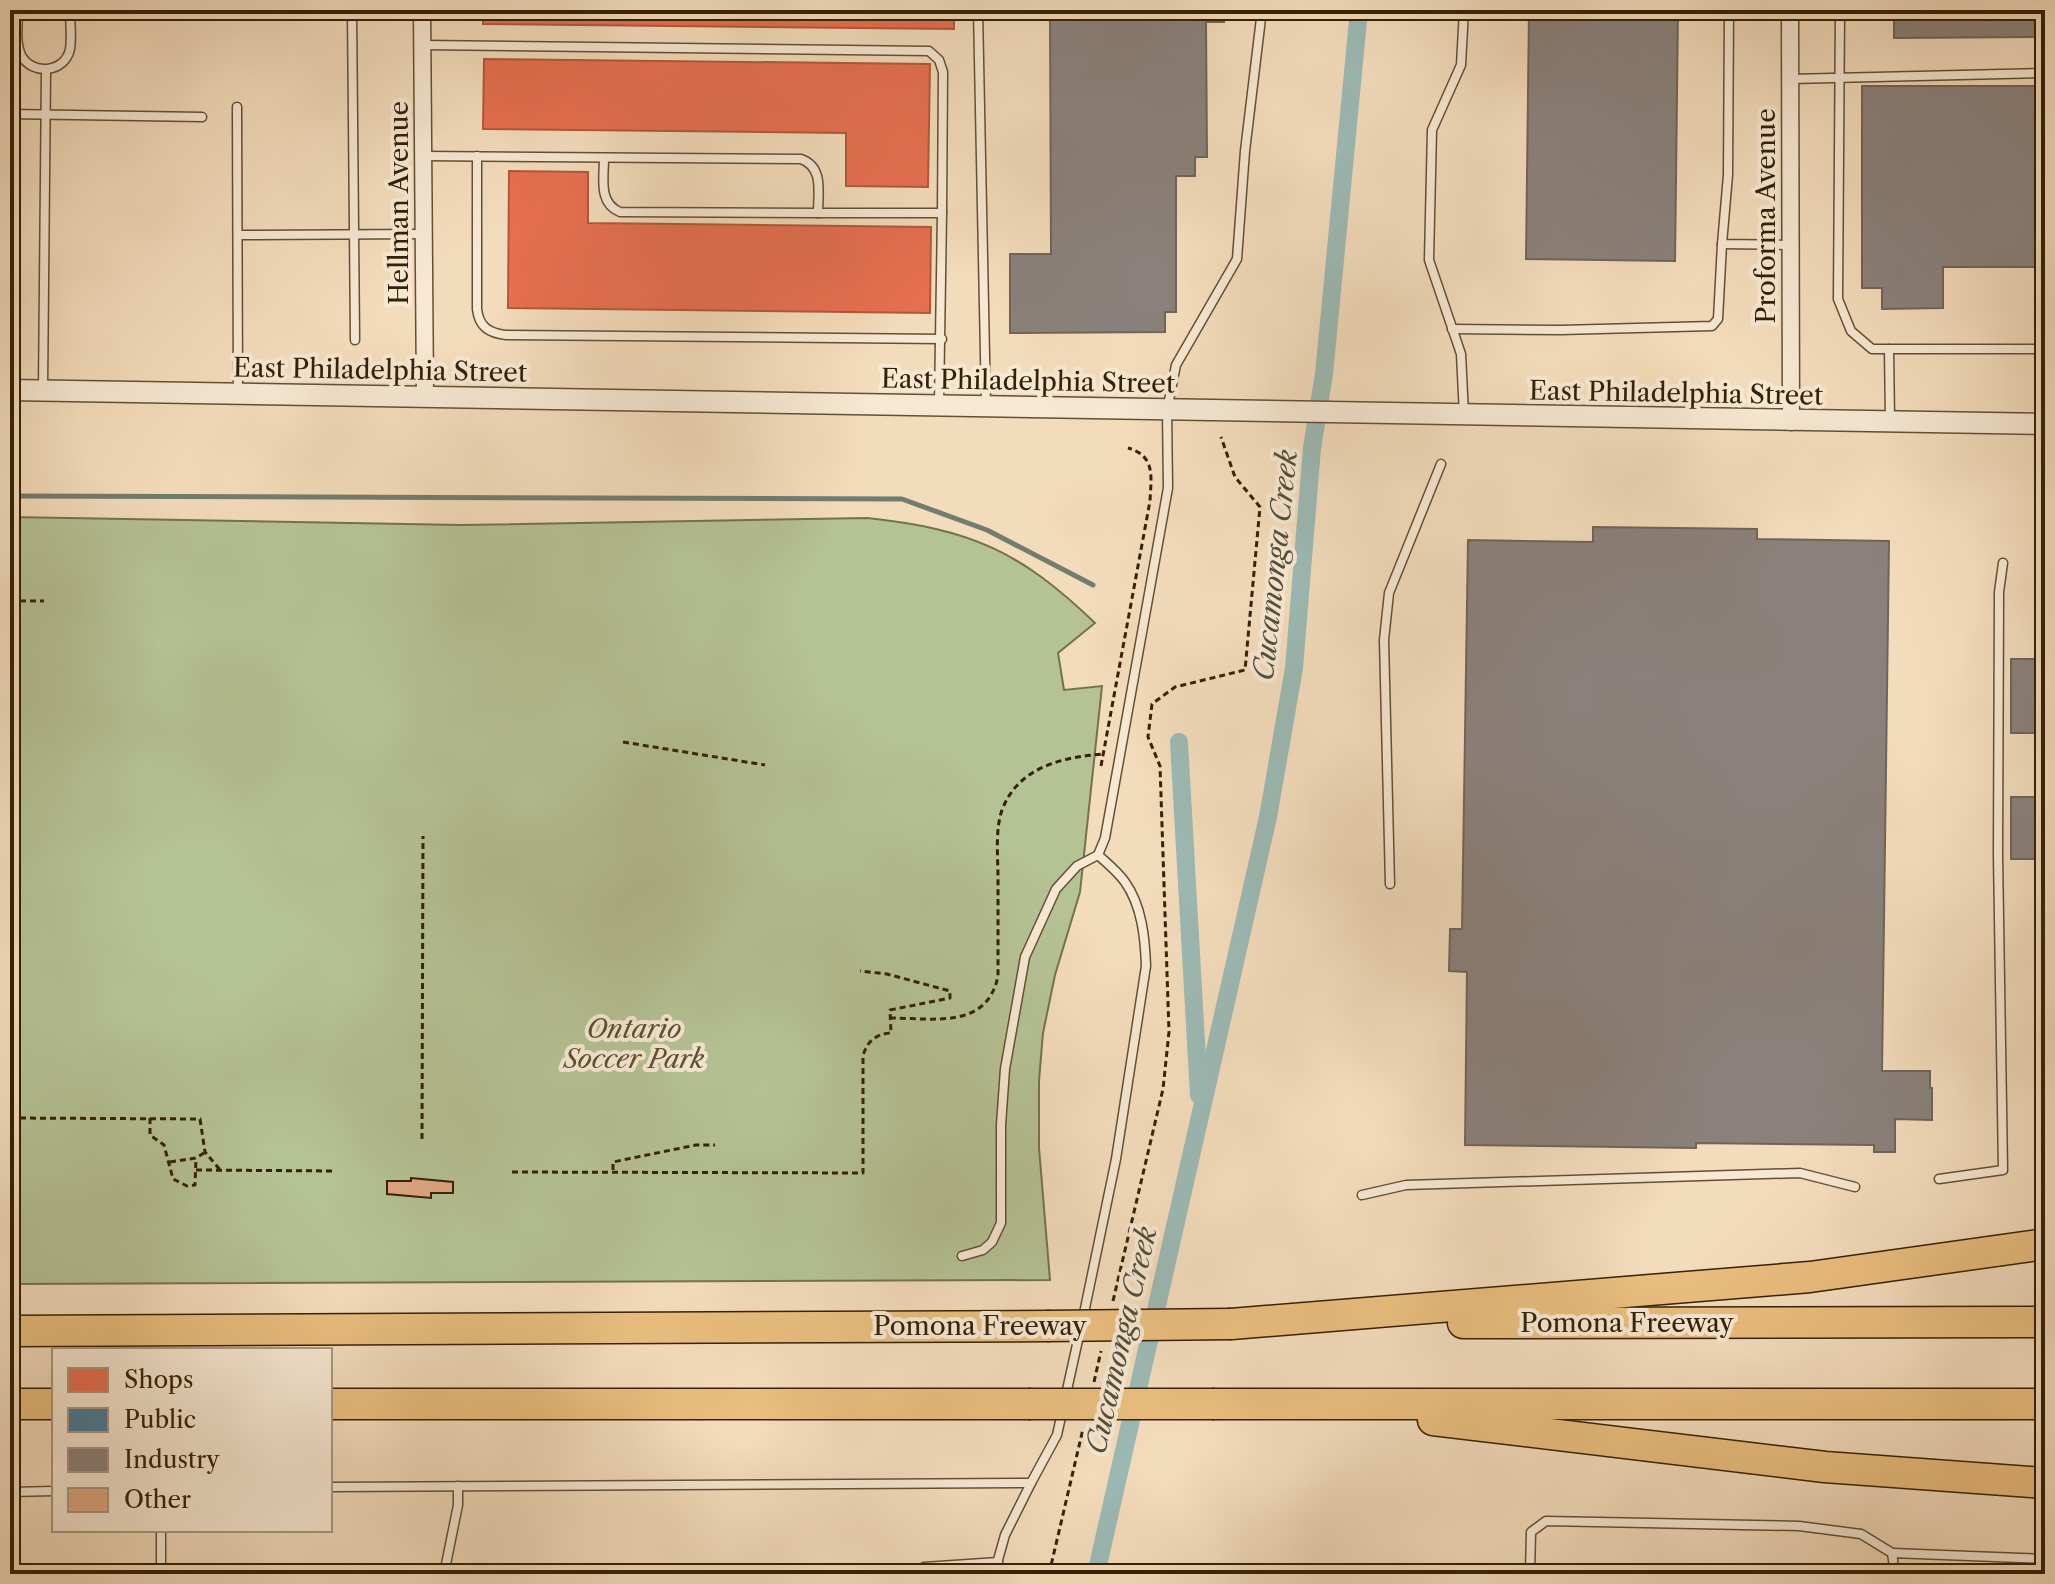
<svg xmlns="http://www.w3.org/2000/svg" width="2055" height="1584" viewBox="0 0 2055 1584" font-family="'Libre Caslon Text',serif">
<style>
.green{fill:#b5c295;stroke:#74724e;stroke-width:2}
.shops{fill:#e76f51;stroke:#b1583a;stroke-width:2}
.public{fill:#457b9d;stroke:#406070;stroke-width:2}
.industry{fill:#8a817c;stroke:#706459;stroke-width:2}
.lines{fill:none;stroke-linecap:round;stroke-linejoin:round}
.stream{stroke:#727d6f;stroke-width:5}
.canal{stroke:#9cbab5;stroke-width:18}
.building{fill:#dfa883;stroke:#332106;stroke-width:2}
.service-casing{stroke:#635034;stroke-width:11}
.minor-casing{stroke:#635034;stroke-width:19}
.tertiary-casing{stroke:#635034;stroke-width:23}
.motorway-casing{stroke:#332106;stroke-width:33}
.path{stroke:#332106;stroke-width:3;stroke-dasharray:6 4;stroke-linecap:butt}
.service{stroke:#f7e8d3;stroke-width:8}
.minor{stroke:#f7e8d3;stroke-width:16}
.tertiary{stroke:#f7e8d3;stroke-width:20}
.motorway{stroke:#eabe7e;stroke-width:30}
.motorway-bridge-casing{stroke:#332106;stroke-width:33;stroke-linecap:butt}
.motorway-bridge{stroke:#eabe7e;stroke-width:30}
.labels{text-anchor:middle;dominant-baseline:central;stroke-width:8;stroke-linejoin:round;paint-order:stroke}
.street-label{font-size:26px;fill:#332106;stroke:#f7e8d3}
.park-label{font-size:26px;font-style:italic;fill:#5a5131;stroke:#f7e8d3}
.water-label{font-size:28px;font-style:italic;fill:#524f3b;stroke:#f7e8d3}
</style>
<rect width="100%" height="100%" fill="#f3dcbc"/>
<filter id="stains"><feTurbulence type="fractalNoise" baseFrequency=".0025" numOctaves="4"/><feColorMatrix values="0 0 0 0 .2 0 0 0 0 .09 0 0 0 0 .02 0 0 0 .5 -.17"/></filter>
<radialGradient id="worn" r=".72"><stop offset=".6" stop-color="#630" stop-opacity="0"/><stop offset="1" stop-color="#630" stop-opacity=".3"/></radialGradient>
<path class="green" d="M10,517L461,525L867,518C971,529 1020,551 1095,623L1058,653L1064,690L1102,686L1080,892L1055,975L1043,1033L1039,1081V1148L1050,1280L10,1284Z"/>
<g class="shops">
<path d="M483,10H954V29L483,24Z"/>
<path d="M484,59L930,64L928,187L846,186V133L483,129Z"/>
<path d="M509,171L588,172V223L931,227L930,313L508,308Z"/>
</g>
<path class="public" d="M1556,1564L1849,1565V1574H1556Z"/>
<g class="industry">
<path d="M1050,10H1224V22H1206L1207,157H1195V176H1176V312H1165V332L1010,333V254H1051Z"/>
<path d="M1529,10H1678L1675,261L1526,259Z"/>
<path d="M1894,10H2045V37L1894,38Z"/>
<path d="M1862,86H2045V267H1943V308L1882,309V288H1862Z"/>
<path d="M2042,524H2045V588H2043Z"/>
<path d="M1593,527L1757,529V539L1889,541L1882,1071H1930V1088H1932V1120L1895,1119V1152H1874V1145L1696,1143V1148L1465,1145L1467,972L1449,971L1450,929H1462L1468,540L1593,542Z"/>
<rect x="2011" y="659" width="34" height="74"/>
<rect x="2011" y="797" width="34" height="62"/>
</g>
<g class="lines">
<path class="stream" d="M10,496L902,499L987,530L1093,585"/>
<g class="canal">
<path d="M1179,742L1199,1095"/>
<path d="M1096,1574L1268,817L1294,668L1312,448L1324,374L1359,10"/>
</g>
</g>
<path class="building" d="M411,1178L453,1182V1193H431V1198L387,1194V1181H411Z"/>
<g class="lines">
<g class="service-casing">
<g id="service">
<path d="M18,10C18,24 15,42 21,55C32,76 65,73 70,49C72,37 70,22 70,10"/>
<path d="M352,10L355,340"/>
<path d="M978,10L986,405"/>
<path d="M1464,10L1461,65L1432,130L1429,260L1461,354L1464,415"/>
<path d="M1729,10L1728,175L1722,244L1790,245"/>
<path d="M1840,10L1838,299L1851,331L1872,349H2045"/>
<path d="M423,45L929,51L939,60L943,72L942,213"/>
<path d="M1790,79L2045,73"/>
<path d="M237,107L238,393"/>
<path d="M10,114L202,117"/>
<path d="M424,156L801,159C824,167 818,193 818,213H942L939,404"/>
<path d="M477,156V309C479,327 489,333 506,335L942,339"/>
<path d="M604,158C604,178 598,203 620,212L818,213"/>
<path d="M238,235L424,234"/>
<path d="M1452,329L1561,330L1712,326L1718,319L1722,244"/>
<path d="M1889,349L1890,420"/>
<path d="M43,389L46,70"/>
<path d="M1390,884L1384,640L1389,593L1441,464"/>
<path d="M1939,1179L2003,1170L1998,855L1999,592L2003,563"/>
<path d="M1362,1195L1406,1185L1800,1173L1855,1187"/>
<path d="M962,1256L983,1250L992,1242L1001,1223V1125L1005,1069L1025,957L1056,889L1077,866L1098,855L1105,838L1168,488L1167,410L1176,365L1237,259L1245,151L1262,10"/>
<path d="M1083,1318L1116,1159L1146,966C1145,938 1142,906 1125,882C1118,872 1107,863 1098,855"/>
<path d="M330,1487L1031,1483L1057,1435L1080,1331"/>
<path d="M10,1492L54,1491"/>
<path d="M161,1530V1574"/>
<path d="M444,1574L458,1505V1486"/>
<path d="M925,1574L924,1567L998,1562"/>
<path d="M994,1574L1005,1535L1031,1483"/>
<path d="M1530,1574L1531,1532L1546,1521L1799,1526L1861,1534L1892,1553"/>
<path d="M1895,1574L1892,1553L2045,1559"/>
</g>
</g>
<g class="minor-casing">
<g id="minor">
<path d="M422,10L425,396"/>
<path d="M1790,10L1791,422"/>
</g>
</g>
<g class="tertiary-casing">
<path id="tertiary" d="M10,390L2045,424"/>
</g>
<g class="motorway-casing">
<g id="motorway">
<path d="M1463,1323L2045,1322"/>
<path d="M1231,1324L1810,1277L2045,1244"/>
<path d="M10,1331L1047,1326"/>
<path d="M10,1404H54"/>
<path d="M330,1404H1028"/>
<path d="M1215,1404H2045"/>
<path d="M1433,1420L1825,1467L2045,1483"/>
</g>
</g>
<g class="path">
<path d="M10,601H44"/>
<path d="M623,742L765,765"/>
<path d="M1101,766L1150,501C1151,477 1156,456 1128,448"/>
<path d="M890,1018C933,1018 987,1030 998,976C998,943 998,910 998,878C998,857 995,830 1002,810C1018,767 1063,757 1103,754"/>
<path d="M10,1118L200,1119L205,1152L221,1171"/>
<path d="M150,1118V1135L164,1145L173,1179L187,1186L195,1185L196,1158"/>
<path d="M422,1139L423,836"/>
<path d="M170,1162L196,1158L204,1153"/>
<path d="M196,1170L334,1171"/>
<path d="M613,1170V1162L696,1145H715"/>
<path d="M512,1172L863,1173V1056C867,1041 876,1034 891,1033L890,1010L950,998V991L887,974L860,971"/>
<path d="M1113,1301L1163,1089L1169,1032L1160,766L1148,737L1152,704L1175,687L1245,670L1260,507L1235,477L1221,437"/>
<path d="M1094,1382L1101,1351"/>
<path d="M1049,1574L1083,1429"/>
</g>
<use href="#service" class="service"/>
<use href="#minor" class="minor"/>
<use href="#tertiary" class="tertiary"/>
<use href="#motorway" class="motorway"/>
<g class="motorway-bridge-casing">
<g id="motorway-bridge">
<path d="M1047,1326L1231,1324"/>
<path d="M1028,1404H1215"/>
</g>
</g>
<use href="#motorway-bridge" class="motorway-bridge"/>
</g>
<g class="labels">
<g class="street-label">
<text transform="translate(399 203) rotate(-90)">Hellman Avenue</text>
<text transform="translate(1766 216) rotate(-90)">Proforma Avenue</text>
<text transform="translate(380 370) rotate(1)">East Philadelphia Street</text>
<text transform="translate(1028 381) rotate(1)">East Philadelphia Street</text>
<text transform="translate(1676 393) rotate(1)">East Philadelphia Street</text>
<text x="1627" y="1323">Pomona Freeway</text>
<text x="980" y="1326">Pomona Freeway</text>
</g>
<g class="park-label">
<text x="634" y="1029">Ontario<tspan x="634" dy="30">Soccer Park</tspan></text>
</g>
<g class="water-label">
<text transform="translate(1275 565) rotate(-84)">Cucamonga Creek</text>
<text transform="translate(1121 1340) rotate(-77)">Cucamonga Creek</text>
</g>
</g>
<rect width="2055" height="1584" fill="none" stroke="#f3dcbc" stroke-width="40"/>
<rect x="12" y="12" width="2031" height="1560" fill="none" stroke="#332106" stroke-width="4"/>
<rect x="20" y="20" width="2015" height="1544" fill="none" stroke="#332106" stroke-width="2"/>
<rect x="52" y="1348" width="280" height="184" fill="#f7e8d3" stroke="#a99881" stroke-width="2"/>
<rect x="68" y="1368" width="40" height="24" fill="#e76f51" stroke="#a99881" stroke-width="2"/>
<text x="124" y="1388" font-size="24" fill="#332106">Shops</text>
<rect x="68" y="1408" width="40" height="24" fill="#457b9d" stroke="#a99881" stroke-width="2"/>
<text x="124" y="1428" font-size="24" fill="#332106">Public</text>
<rect x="68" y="1448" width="40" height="24" fill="#8a817c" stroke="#a99881" stroke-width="2"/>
<text x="124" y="1468" font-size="24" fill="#332106">Industry</text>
<rect x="68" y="1488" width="40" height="24" fill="#dfa883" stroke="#a99881" stroke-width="2"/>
<text x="124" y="1508" font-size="24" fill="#332106">Other</text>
<rect width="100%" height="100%" filter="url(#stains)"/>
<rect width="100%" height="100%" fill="url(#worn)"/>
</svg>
